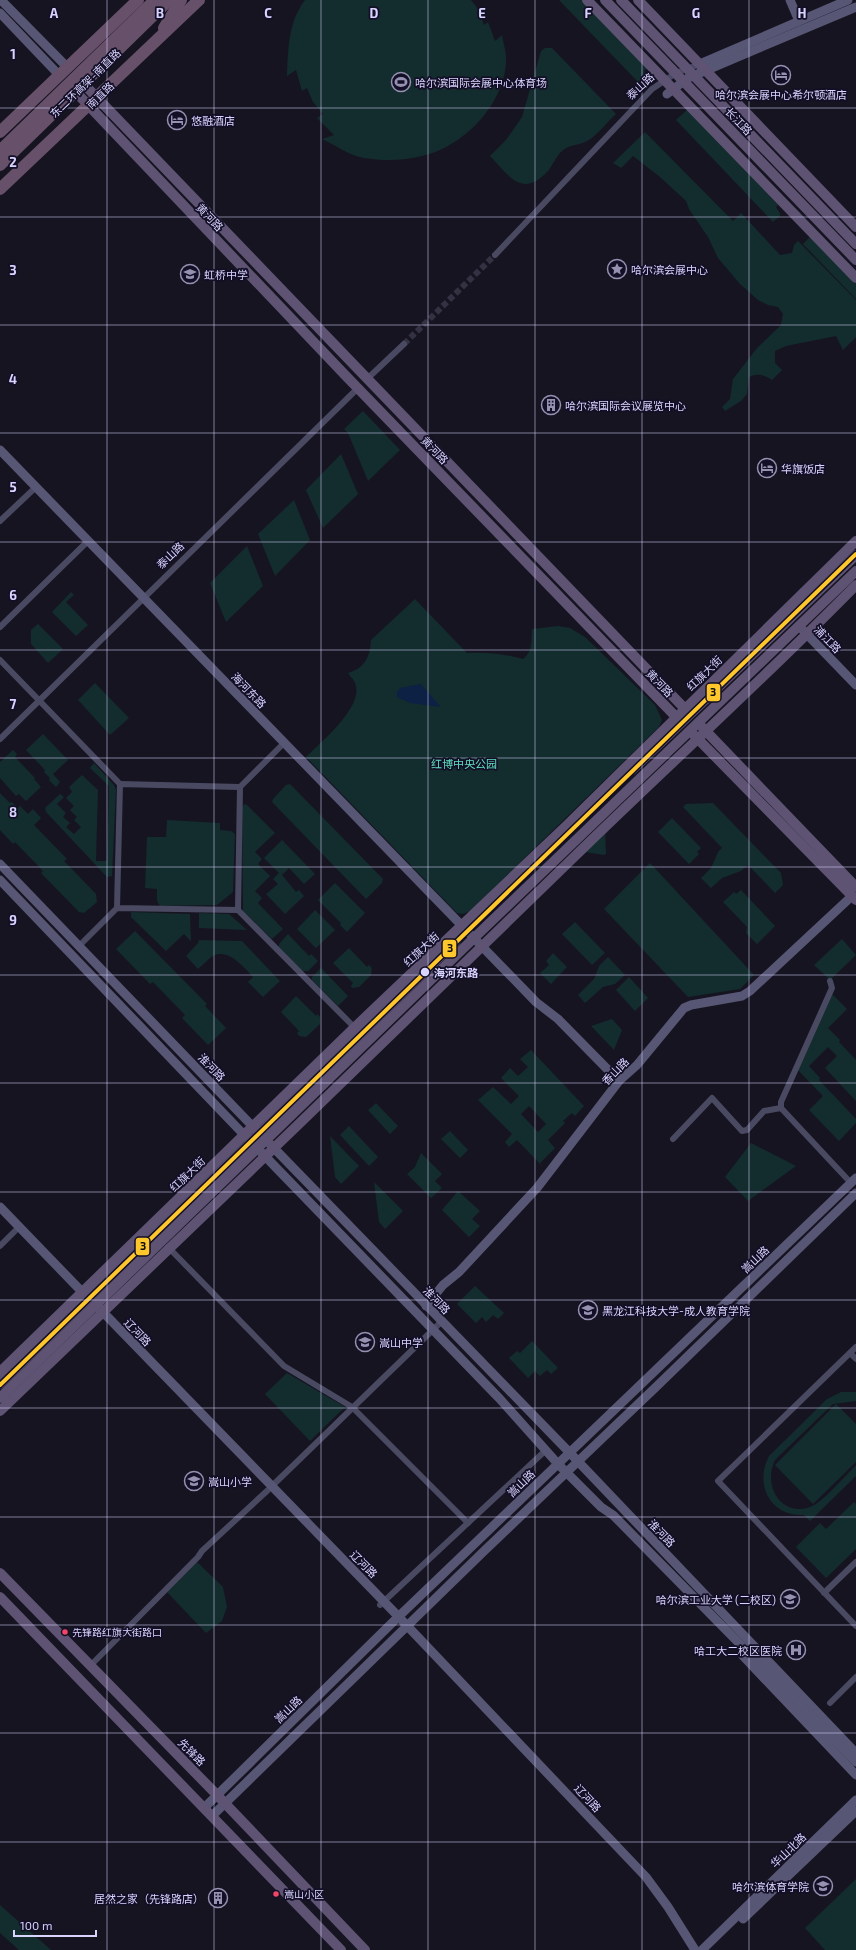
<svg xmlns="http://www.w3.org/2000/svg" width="856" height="1950" viewBox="0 0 856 1950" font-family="'Exo 2','Noto Sans SC',sans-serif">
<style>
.green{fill:#132c2d;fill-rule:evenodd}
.water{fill:#0d2144}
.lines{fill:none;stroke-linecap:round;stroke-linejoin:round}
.street-tunnel{stroke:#333142;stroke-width:6;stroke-dasharray:6 3;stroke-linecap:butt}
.street{stroke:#4a4962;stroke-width:6}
.secondary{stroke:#575674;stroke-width:9}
.primary{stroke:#5e5373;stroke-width:10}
.highway{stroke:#67516a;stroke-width:12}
.highway-bridge{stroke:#67516a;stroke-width:12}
.metro-1-casing{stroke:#130f26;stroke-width:7}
.metro-1{stroke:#ffc72c;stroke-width:4}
.grid{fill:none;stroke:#d9d4ff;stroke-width:1;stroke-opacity:0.55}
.stop-dot{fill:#d9d4ff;stroke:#130f26;stroke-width:1.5}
.bus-dot{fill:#f34667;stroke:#130f26;stroke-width:1.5}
.labels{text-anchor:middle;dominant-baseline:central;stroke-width:3.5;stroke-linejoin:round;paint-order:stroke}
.bus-label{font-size:10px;fill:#d9d4ff;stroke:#130f26;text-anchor:start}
.poi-label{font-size:11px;fill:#d9d4ff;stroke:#130f26;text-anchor:start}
.street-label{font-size:11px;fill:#d9d4ff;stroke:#130f26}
.park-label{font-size:11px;fill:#5fe0c0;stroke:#130f26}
.stop-label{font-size:11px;font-weight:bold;fill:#d9d4ff;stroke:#130f26;text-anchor:start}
.grid-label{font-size:13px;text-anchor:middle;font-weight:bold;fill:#d9d4ff;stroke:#130f26;stroke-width:3.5;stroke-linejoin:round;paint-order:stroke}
.line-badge{stroke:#130f26;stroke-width:1.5}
.pale-badge-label{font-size:11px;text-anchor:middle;font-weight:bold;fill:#111}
</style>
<rect width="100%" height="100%" fill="#161421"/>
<g class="green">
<path d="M305,0H471L478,9L484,25L488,22L495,41L502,35C503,43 507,53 506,62C504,105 463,147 422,156C403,161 383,161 364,158C350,156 335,145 322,139L334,135L317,118L323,114L313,102L307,88L302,91L296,70L287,76C288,50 288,22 305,0Z"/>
<path d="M559,0H582L647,68L644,71L649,77L639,83Z"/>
<path d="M545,48H552L616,114C608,121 596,137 587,141C578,146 570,144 562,151C556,156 553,165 548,171C522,199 509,176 490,156L506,140L522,117L541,51Z"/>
<path d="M688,109L778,205L776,207L780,213V216L773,222L676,120Z"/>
<path d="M645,132L733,221L741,213L780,255L792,253L794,245L798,241L856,300V337L843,350L836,336L786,346L775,351V363L782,370L772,380C764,375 758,373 749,377L747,394L741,401L725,411L722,407L730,399L733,379L757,348L781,325L783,314L778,307L768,305L758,300L740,284L718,258L708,237L689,209L686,201L660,177L633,156L621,168L613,163Z"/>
<path d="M811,236L856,284V299L803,244Z"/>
<path d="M363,411L400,450L368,481L348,433L344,429Z"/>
<path d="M341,454L358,494L323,528L306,490Z"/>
<path d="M294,500L310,540L275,576L258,534Z"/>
<path d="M247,546L263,586L226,622L210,583Z"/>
<path d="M71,592L74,595L66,602L88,625L76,636L52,612Z"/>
<path d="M415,599L467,653C487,652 504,654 523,659C533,651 531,641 532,629L558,626L570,628L585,637L655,705L662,720L659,727L470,911L463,914L457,913L306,757C321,742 365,706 355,683C354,680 350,676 348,673C365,668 370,657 371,640Z"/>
<path d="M38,624L63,649L48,663L31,644V630Z"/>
<path d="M95,683L129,718L110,735L78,700Z"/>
<path d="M43,734L68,760L53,774L60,782L56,787L49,780L50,778L44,772L45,770L26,750Z"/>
<path d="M13,750L17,754L15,757L35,778L34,779L41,787L26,801L19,794L16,796L0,778V762Z"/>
<path d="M94,763L114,785L116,790L112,876L107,877L46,812L45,808L60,794L64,797L57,804L66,813L63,817L70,823L66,827L74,834L81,827L74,820L77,817L70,810L74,806L66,798L72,792L69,787L82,775L98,790L96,861H107L109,786L90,768Z"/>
<path d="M290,784L383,879L382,883L366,899L272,802L273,799L286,785Z"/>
<path d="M0,793L10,803L12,802L18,808L20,806L28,814L33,809L41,818L34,825L67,859L64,861L96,894L97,902L84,913L79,912L41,873L43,871L15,842L13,844L0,830Z"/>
<path d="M713,803L781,873L783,885L775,893L748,865L741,871L722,878L711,888L701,878L711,868L718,852L722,848L683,807L686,804Z"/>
<path d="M244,804L247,805L275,833L255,852L262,859L258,864L270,876L255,891L262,898L258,903L283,929L272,939L243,911L242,808Z"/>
<path d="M672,818L701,848L697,852L699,854L689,864L658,832Z"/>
<path d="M167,820L220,823V830L231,831L235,834L233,892L217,905L160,906L157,901V889L145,888L147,837H166Z"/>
<path d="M605,827L606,854L604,855L579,851Z"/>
<path d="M282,840L315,874L304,884L289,868L282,875L296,892L299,890L304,896L285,914L266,894L278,884L273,879L279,873L264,858Z"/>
<path d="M650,863L754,975L740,989L688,997L604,909Z"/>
<path d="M335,883L365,913L347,932L340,925L341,923L318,900Z"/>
<path d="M741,890L775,926L757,944L746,933L747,927L723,902L734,892L736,894Z"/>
<path d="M315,910L335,930L316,948L297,929Z"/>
<path d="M131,912L190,914L191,941L184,934L166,951L131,917Z"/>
<path d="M199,913L229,914L247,930L199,928Z"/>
<path d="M575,922L605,953L592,965L562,934Z"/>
<path d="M135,931L207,1004L205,1006L226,1028L208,1045L182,1018L185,1015L153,982L150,984L116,949Z"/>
<path d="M288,934L309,956L311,954L318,961L308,971H302L279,947V944Z"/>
<path d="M842,939L856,955L830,980L814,965Z"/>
<path d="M199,940L242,941L280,981L263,997L248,982L253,977C243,967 229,948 213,956C208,959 203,965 198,969L186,956L198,943Z"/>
<path d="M349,948L367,967L369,965L372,968L371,975L359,987L352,988L351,986L353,983L333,963Z"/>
<path d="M553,953L567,967L551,984L540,973L549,965L546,961Z"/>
<path d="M608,957L625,975L615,984L603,987L585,1003L578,995L594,979L599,966Z"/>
<path d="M321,968L348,996L338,1006L312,980V977Z"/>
<path d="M629,977L648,998L635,1011L616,990Z"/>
<path d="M830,992L847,1009L828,1028L840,1040L839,1042L856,1060V1101L825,1068L837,1056L828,1047L809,1066L820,1078L819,1080L856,1119V1123L839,1141L809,1110L823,1096L796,1068Z"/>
<path d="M296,996L316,1016L317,1014L320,1017V1024L306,1037L299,1036L297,1033L299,1031L281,1012Z"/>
<path d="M612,1019L622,1030L614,1050L591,1026Z"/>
<path d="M531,1050L584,1106L575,1116L572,1113L563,1121L565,1123L548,1140L555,1148L540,1163L543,1167L517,1140L509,1147L505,1142L512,1134L478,1100L493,1087L511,1104L519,1096L501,1078L510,1068L518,1076L528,1067L520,1059ZM529,1106L546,1124L538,1132L521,1114Z"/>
<path d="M376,1103L398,1126L390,1134L368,1110Z"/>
<path d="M349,1126L378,1157L369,1166L340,1135Z"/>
<path d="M450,1131L468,1150L460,1158L441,1139Z"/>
<path d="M330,1136L359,1166L341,1184L335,1177Z"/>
<path d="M751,1143L796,1166L748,1201L725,1177Z"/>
<path d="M421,1153L442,1174L435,1181L442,1188L431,1198L407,1174L415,1167Z"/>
<path d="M374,1182L403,1211L385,1229L379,1222Z"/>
<path d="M458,1191L480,1211L472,1219L480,1226L469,1237L442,1210Z"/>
<path d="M475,1286L504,1313L498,1319L493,1315L486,1322L482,1317L476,1323L457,1304Z"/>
<path d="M532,1341L558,1368L551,1374L547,1370L540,1376L535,1371L528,1378L509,1358L517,1351L520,1353Z"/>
<path d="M287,1373L345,1407L310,1441L265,1394Z"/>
<path d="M841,1392H856V1401L833,1404L775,1460C761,1489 786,1522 816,1504C828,1496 845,1476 856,1465V1476L810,1521L804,1515C770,1517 754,1484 769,1456L827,1399Z"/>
<path d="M836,1404L856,1424V1462L813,1504L775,1465Z"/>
<path d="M854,1502L856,1504V1549L826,1578L796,1547L820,1523L826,1529Z"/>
<path d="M197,1562L223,1587L227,1607L222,1621L206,1633L167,1592Z"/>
<path d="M856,1879V1950H825L805,1928Z"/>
<path d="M0,1905L51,1950H19L0,1933Z"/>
</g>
<path class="water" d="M421,684L441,707L410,703L397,697V692L400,688Z"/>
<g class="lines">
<path class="street-tunnel" d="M404,344L495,255"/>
<g class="street">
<path d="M495,255L652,89L676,73L700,64"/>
<path d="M367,379L404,344"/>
<path d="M0,521L36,487"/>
<path d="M0,627L88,541"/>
<path d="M0,660L120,784"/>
<path d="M0,739L358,388"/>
<path d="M240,787L284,743"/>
<path d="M238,910L356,1029"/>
<path d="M78,947L117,908L120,784L240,787L238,910L117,908"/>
<path d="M830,981L832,988L781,1102V1108L851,1183"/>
<path d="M673,1139L712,1098L742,1131L747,1130L764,1111L781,1108"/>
<path d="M0,1246L16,1230"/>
<path d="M168,1247L284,1366L352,1407L468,1523"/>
<path d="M856,1347L718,1481L856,1626"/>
<path d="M850,1353L856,1359"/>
<path d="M271,1487L441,1322"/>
<path d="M824,1593L856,1562"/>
<path d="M380,1605L546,1450"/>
<path d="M90,1666L198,1557L202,1551L268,1490"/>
<path d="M830,1703L856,1677"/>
</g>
<g class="secondary">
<path d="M1,0L67,67"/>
<path d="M790,0L799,21"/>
<path d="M0,13L59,75"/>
<path d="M700,64L848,0"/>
<path d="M667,94L688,78L856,7"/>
<path d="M0,450L536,1002L558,1019L619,1081"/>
<path d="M799,626L856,685"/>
<path d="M0,864L257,1131"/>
<path d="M0,880L248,1139"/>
<path d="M269,1143L570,1453L856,1753"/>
<path d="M260,1151L499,1398L558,1464L601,1507L613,1515L856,1762"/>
<path d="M0,1207L87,1297"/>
<path d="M426,1306L443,1285L459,1272L537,1188L619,1081L637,1065L684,1008L691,1005L742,996L750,991L852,896"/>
<path d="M98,1307L395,1613L646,1877L668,1907L695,1950"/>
<path d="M743,1656L856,1775"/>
<path d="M204,1808L395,1620L856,1178"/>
<path d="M212,1816L482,1553L657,1386L856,1193"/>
<path d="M743,1919L856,1811"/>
<path d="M702,1950L856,1800"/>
</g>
<g class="primary">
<path d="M587,0L856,278"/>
<path d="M605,0L856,260"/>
<path d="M621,0L856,244"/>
<path d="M638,0L856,227"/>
<path d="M78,78L688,712"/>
<path d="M70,86L345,375L680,721"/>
<path d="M702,727L856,887"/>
<path d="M693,734L856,900"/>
<path d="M632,770L856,555"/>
<path d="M0,1372L354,1028L566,826L856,541"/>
<path d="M0,1384L251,1142L456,941"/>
<path d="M0,1398L474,938L856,571"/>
<path d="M0,1411C192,1228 382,1044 572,859C666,767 764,679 856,585"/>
<path d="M0,1573L217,1795L365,1950"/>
<path d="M0,1597L341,1950"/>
</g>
<g class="highway">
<path d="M164,28L181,0"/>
<path d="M0,132L138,0"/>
<path d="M0,189L199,0"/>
</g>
<g class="highway-bridge">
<path d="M0,151L155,0"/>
<path d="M0,165L169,0"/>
</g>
<g class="metro-1-casing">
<path id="metro-1" d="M0,1385L856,554"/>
</g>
<use href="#metro-1" class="metro-1"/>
</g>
<path class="grid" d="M107,0V1950M214,0V1950M321,0V1950M428,0V1950M535,0V1950M642,0V1950M749,0V1950M0,108H856M0,217H856M0,325H856M0,433H856M0,542H856M0,650H856M0,758H856M0,867H856M0,975H856M0,1083H856M0,1192H856M0,1300H856M0,1408H856M0,1517H856M0,1625H856M0,1733H856M0,1842H856"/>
<defs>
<g id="hotel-ring" transform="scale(1)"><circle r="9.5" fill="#130f26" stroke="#9591b1" stroke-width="1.5"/><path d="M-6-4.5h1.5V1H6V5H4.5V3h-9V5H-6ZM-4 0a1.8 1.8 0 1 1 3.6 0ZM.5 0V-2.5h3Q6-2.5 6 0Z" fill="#9591b1"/></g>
<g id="stadium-ring" transform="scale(1)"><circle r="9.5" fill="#130f26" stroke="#9591b1" stroke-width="1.5"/><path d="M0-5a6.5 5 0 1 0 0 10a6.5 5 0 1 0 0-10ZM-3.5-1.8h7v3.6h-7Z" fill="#9591b1"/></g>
<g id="sight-ring" transform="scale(1)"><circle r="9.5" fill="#130f26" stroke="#9591b1" stroke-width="1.5"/><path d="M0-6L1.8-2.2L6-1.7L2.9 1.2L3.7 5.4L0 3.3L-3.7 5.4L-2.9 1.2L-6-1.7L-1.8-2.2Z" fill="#9591b1"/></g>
<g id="school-ring" transform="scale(1)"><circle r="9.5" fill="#130f26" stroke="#9591b1" stroke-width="1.5"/><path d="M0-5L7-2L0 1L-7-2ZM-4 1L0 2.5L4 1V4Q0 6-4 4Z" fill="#9591b1"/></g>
<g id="building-ring" transform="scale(1)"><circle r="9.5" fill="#130f26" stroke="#9591b1" stroke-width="1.5"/><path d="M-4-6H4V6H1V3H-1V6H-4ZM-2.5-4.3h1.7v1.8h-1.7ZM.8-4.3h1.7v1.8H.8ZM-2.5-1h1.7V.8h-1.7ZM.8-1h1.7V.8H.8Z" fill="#9591b1"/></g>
<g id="university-ring" transform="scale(1)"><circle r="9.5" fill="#130f26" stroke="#9591b1" stroke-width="1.5"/><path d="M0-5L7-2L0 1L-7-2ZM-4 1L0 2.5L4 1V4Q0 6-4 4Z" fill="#9591b1"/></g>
<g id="hospital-ring" transform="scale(1)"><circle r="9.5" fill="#130f26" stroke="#9591b1" stroke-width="1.5"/><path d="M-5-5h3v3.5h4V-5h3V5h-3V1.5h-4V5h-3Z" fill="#9591b1"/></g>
</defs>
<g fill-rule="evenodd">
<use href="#hotel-ring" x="781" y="75"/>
<use href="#stadium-ring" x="401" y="82"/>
<use href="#hotel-ring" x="177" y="120"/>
<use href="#sight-ring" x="617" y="269"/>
<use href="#school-ring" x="190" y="274"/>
<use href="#building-ring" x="551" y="405"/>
<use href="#hotel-ring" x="767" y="468"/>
<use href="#university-ring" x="588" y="1310"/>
<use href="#school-ring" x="365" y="1342"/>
<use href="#school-ring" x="194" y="1481"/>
<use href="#university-ring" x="790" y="1599"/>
<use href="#hospital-ring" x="796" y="1650"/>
<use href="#university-ring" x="823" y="1886"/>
<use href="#building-ring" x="218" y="1898"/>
</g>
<circle class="stop-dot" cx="425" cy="972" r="5"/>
<g class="bus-dot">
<circle cx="65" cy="1632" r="3.5"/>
<circle cx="276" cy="1894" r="3.5"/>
</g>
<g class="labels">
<g class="bus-label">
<text x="72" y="1632">先锋路红旗大街路口</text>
<text x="284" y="1894">嵩山小区</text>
</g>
<g class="poi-label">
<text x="415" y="82">哈尔滨国际会展中心体育场</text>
<text x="781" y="94" text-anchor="middle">哈尔滨会展中心希尔顿酒店</text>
<text x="191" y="120">悠融酒店</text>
<text x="631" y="269">哈尔滨会展中心</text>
<text x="204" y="274">虹桥中学</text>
<text x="565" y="405">哈尔滨国际会议展览中心</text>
<text x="781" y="468">华旗饭店</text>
<text x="602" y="1310">黑龙江科技大学-成人教育学院</text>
<text x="379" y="1342">嵩山中学</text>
<text x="208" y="1481">嵩山小学</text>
<text x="776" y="1599" text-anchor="end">哈尔滨工业大学 (二校区)</text>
<text x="782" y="1650" text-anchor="end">哈工大二校区医院</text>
<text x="809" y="1886" text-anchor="end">哈尔滨体育学院</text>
<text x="204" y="1898" text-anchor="end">居然之家（先锋路店）</text>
</g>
<g class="street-label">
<text transform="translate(85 83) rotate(-44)">东二环高架-南直路</text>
<text transform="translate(640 86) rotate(-43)">泰山路</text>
<text transform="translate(100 95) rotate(-44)">南直路</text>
<text transform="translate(739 121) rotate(46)">长江路</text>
<text transform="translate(210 217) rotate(46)">黄河路</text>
<text transform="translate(435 450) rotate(46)">黄河路</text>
<text transform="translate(170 555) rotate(-44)">泰山路</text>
<text transform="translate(828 639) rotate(46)">浦江路</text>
<text transform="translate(704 673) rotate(-44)">红旗大街</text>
<text transform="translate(660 683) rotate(46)">黄河路</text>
<text transform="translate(249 690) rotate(46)">海河东路</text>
<text transform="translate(421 949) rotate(-43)">红旗大街</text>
<text transform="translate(212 1067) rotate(46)">淮河路</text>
<text transform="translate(615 1071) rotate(-46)">香山路</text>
<text transform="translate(187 1174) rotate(-44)">红旗大街</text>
<text transform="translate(755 1259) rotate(-44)">嵩山路</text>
<text transform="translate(437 1300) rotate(46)">淮河路</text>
<text transform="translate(138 1332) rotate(46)">辽河路</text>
<text transform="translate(521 1483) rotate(-44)">嵩山路</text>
<text transform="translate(662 1533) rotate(46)">淮河路</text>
<text transform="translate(364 1564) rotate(45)">辽河路</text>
<text transform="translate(288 1709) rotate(-44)">嵩山路</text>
<text transform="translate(192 1752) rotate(45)">先锋路</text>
<text transform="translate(588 1798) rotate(47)">辽河路</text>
<text transform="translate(788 1850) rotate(-44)">华山北路</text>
</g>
<g class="park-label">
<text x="464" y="763">红博中央公园</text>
</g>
<g class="stop-label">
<text x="434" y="972">海河东路</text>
</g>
</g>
<g class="grid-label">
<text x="54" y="18">A</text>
<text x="160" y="18">B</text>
<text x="268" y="18">C</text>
<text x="374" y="18">D</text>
<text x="482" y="18">E</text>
<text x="588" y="18">F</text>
<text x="696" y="18">G</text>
<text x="802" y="18">H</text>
<text x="13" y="59">1</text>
<text x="13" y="167">2</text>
<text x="13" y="275">3</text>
<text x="13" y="384">4</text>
<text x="13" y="492">5</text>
<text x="13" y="600">6</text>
<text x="13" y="709">7</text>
<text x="13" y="817">8</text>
<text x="13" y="925">9</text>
</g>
<g class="line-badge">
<rect x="706" y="683" width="15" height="19" rx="4" fill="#ffc72c"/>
<rect x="442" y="939" width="15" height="19" rx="4" fill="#ffc72c"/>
<rect x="135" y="1237" width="15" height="19" rx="4" fill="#ffc72c"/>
</g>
<g class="pale-badge-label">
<text x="713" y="696">3</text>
<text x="450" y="952">3</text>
<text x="143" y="1250">3</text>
</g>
<path d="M14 1930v6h82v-6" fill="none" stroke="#d9d4ff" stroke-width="2"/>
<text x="20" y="1930" font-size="12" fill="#d9d4ff" stroke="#130f26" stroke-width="3" paint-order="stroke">100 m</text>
</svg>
